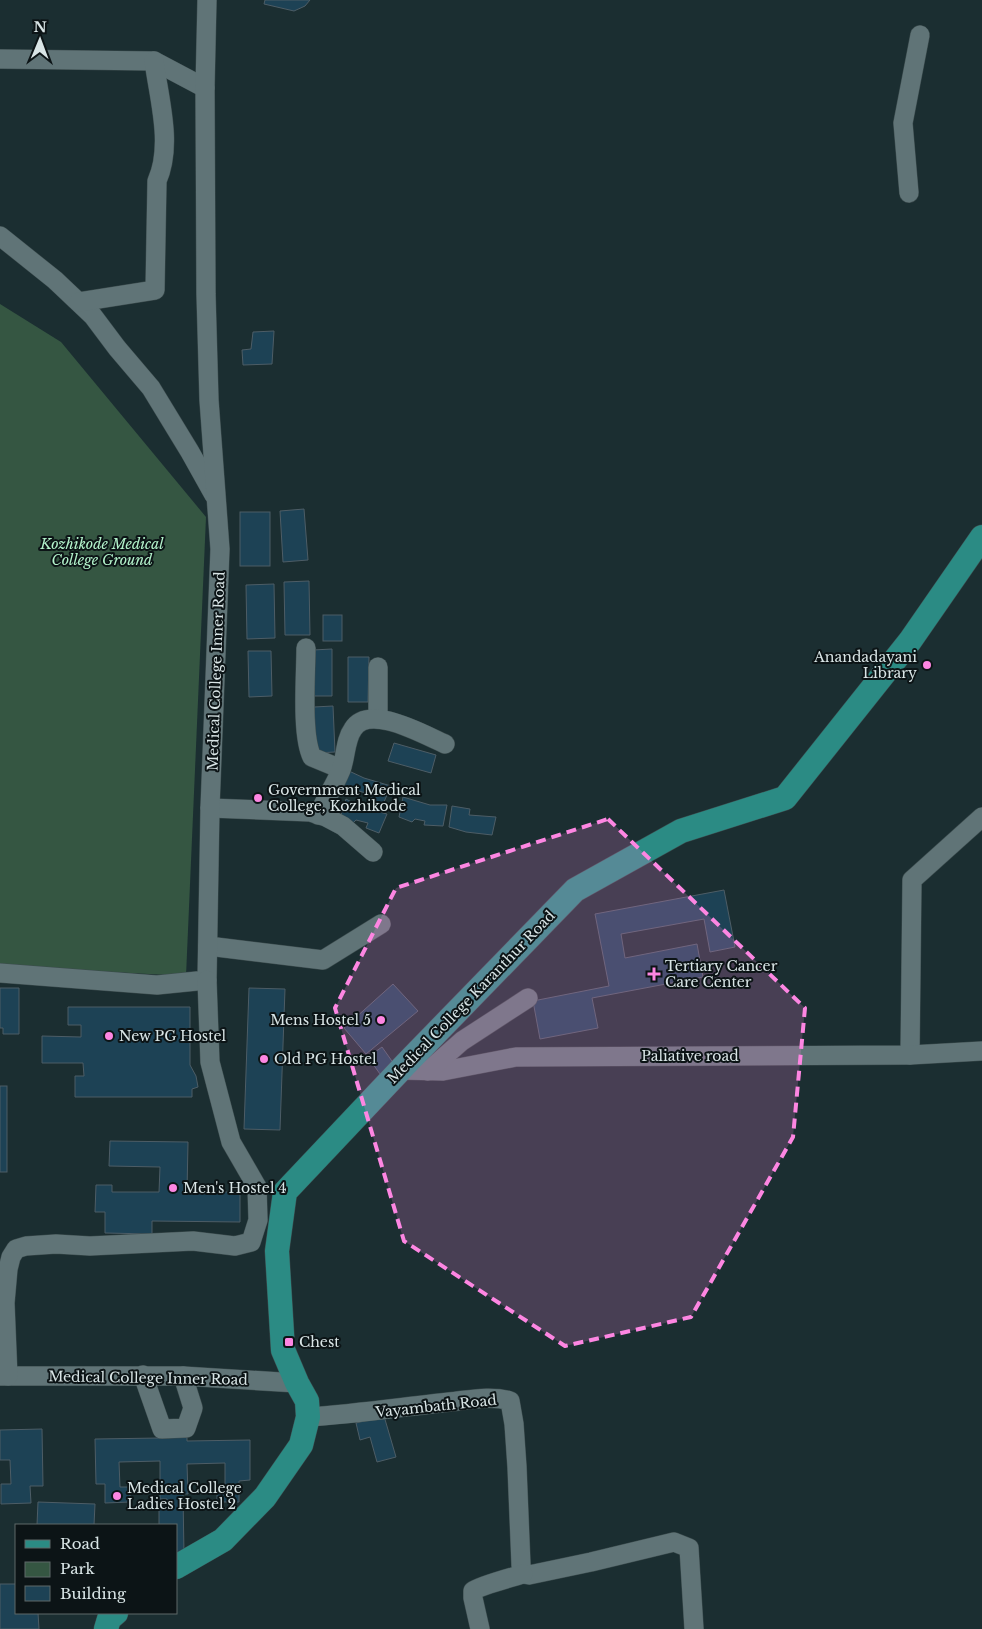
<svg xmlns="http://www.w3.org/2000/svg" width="982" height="1629" viewBox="0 0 982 1629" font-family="'Libre Baskerville',serif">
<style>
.green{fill:#355642}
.building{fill:#1d4255;stroke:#4d5d66}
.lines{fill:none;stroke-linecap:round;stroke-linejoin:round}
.minor-casing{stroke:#3c4c4e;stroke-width:20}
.major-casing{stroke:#3c4c4e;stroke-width:25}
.minor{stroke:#607477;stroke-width:19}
.major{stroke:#2b8b84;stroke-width:24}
.marked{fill:#fd86e2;fill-opacity:0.2;stroke:#fd86e2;stroke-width:4;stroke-dasharray:10 6;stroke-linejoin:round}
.poi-dot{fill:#fd86e2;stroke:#0c1416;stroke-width:2}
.labels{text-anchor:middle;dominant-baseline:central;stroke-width:4;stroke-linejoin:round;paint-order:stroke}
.park-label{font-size:14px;font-style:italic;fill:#b3f3cb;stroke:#0c1416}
.poi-label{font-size:14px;fill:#d9e5e6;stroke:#0c1416;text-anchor:start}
.street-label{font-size:14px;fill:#d9e5e6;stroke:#0c1416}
</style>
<rect width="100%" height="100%" fill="#1b2e31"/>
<path class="green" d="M0,304L61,342L206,517L186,976L0,966Z"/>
<g class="building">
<path d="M265,0H310L305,6L294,11L264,4Z"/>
<path d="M274,331L272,364L243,365L242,350L251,349L253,332Z"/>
<path d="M304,509L308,560L283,562L280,511Z"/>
<rect x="240" y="512" width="30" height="54"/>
<path d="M309,581L310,635H285L284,582Z"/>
<path d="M274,584L275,638L247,639L246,585Z"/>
<rect x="323" y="615" width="19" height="26"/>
<path d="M332,649V696H314L313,650Z"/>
<path d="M248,651H271L272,696L249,697Z"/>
<path d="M348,657H369L368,702H348Z"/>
<path d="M333,706L335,752L316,753L314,707Z"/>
<path d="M394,743L436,755L431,773L388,761Z"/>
<path d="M349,771L364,778L391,786L383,804L370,800L372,795L359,791L357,795L343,789Z"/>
<path d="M403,797L430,805H447L443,826L424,825L425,821L415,819L412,822L399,817Z"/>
<path d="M346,799L361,807L387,814L379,833L366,828L368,823L356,820L353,823L340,818Z"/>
<path d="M452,806L470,809L469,815L496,817L492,835L466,832L449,827Z"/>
<path d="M724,890L735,947L710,952L704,919L621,934L625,958L697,944L703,977L592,998L598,1028L540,1039L533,1001L609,986L595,914Z"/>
<path d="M393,984L418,1011L366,1054L344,1028Z"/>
<path d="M0,988H19V1034H3V1028H0Z"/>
<path d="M249,988L285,989L280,1130L244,1129Z"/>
<path d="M68,1007H190V1065L196,1076L198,1087L192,1089V1097H75V1076H84L83,1063H42V1036L81,1037V1025H68Z"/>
<path d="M382,1047L394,1064L380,1074L368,1057Z"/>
<rect x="0" y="1086" width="7" height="86"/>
<path d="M110,1141L188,1142L187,1192H240V1222L152,1221V1234L105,1233V1212H95L96,1185H112V1192H159L160,1167L109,1166Z"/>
<path d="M384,1416L396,1457L377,1462L370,1437L360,1440L356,1423Z"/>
<path d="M42,1429L43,1486H30L31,1503L1,1504V1484H11L10,1460H0V1430Z"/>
<path d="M187,1434V1441L250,1440V1480L239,1481V1502H217V1490H225V1463L187,1464L188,1494H183L184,1555H176V1525H159V1506H167V1499H160V1461L119,1462L120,1487H130V1502L105,1503V1484H96L95,1439L160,1438Z"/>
<path d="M38,1502L95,1504L94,1525H37Z"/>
<path d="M0,1584H16V1613H38L39,1629H0Z"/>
</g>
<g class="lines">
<g class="minor-casing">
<g id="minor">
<path d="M0,59L154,61L205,88"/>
<path d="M909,193L903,123L920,35"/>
<path d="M0,236L55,280L93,316L117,348L151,388L190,452L214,495"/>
<path d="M79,302L155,290L157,181C173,145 159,99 154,61"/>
<path d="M306,648C306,674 301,735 312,757L341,769"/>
<path d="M378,719V667"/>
<path d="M210,808L310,812L326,817L343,826L373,852"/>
<path d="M318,815C325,800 335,785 341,770C346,757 345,740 353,729C369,703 424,735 445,744"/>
<path d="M208,946L323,960L381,924"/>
<path d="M0,973L157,985L207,980L210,808L220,549L209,400L206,294L205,88L207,0"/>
<path d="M910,1055L912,880L982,817"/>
<path d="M400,1070L443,1071L516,1057L910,1055L982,1051"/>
<path d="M428,1071L462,1041L528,998"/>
<path d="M143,1375L162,1429L186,1428L193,1408L183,1376"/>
<path d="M0,1376H183L297,1383"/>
<path d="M8,1376L5,1303L8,1269L11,1257L16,1249L26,1246L56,1244L90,1246L193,1241L235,1246L251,1242L258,1220L257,1187L231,1142L210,1062L207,980"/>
<path d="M308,1417C355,1414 402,1407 449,1402C469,1400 491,1395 510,1401L514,1424L517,1467L521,1565L523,1574L529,1575L591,1562L674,1542L689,1548L694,1629"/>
<path d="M480,1629L473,1598V1591C479,1586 513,1577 523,1574"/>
</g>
</g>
<g class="major-casing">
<g id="major">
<path d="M176,1567L223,1540L265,1497L301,1445L308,1417L307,1401L297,1383L283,1350L277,1251L285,1192L404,1066L575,890L681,831L785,798L910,641L982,537"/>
<path d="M106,1629L109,1619L116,1613"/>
</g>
</g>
<use href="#minor" class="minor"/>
<use href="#major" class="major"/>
</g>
<path class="marked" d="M608,819L805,1008L793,1137L691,1317L565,1346L404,1241L335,1008L396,888Z"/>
<g class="poi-dot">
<circle cx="927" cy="665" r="5"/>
<circle cx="258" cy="798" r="5"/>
<path d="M651.5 966.5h5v5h5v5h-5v5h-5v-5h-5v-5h5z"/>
<circle cx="381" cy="1020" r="5"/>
<circle cx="109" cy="1036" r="5"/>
<circle cx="264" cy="1059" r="5"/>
<circle cx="173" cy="1188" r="5"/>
<rect x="284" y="1337" width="10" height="10" rx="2.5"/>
<circle cx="117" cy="1496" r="5"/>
</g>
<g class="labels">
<g class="park-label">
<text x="102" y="544">Kozhikode Medical<tspan x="102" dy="16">College Ground</tspan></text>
</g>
<g class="poi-label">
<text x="917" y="657" text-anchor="end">Anandadayani<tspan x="917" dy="16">Library</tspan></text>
<text x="268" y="790">Government Medical<tspan x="268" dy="16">College, Kozhikode</tspan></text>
<text x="665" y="966">Tertiary Cancer<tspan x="665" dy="16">Care Center</tspan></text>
<text x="371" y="1020" text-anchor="end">Mens Hostel 5</text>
<text x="119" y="1036">New PG Hostel</text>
<text x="274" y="1059">Old PG Hostel</text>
<text x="183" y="1188">Men's Hostel 4</text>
<text x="299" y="1342">Chest</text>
<text x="127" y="1488">Medical College<tspan x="127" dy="16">Ladies Hostel 2</tspan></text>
</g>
<g class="street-label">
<text transform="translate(216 671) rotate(-88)">Medical College Inner Road</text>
<text transform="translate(471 997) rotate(-46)">Medical College Karanthur Road</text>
<text x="690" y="1056">Paliative road</text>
<text transform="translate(148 1378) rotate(1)">Medical College Inner Road</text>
<text transform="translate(436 1406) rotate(-6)">Vayambath Road</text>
</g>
</g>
<rect x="15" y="1524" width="162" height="90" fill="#0c1416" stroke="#5e6869"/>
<rect x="25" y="1540" width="25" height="8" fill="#2b8b84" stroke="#5e6869"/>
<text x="60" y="1549" font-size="15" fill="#d9e5e6">Road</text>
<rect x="25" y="1562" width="25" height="15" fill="#355642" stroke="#5e6869"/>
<text x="60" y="1574" font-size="15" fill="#d9e5e6">Park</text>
<rect x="25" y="1586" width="25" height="15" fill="#1d4255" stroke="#5e6869"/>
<text x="60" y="1599" font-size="15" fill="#d9e5e6">Building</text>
<g transform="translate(40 40) rotate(1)" stroke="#0c1416" stroke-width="4" paint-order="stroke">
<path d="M0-4L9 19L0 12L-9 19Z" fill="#d9e5e6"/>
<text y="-8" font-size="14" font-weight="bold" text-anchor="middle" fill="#d9e5e6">N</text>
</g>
</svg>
